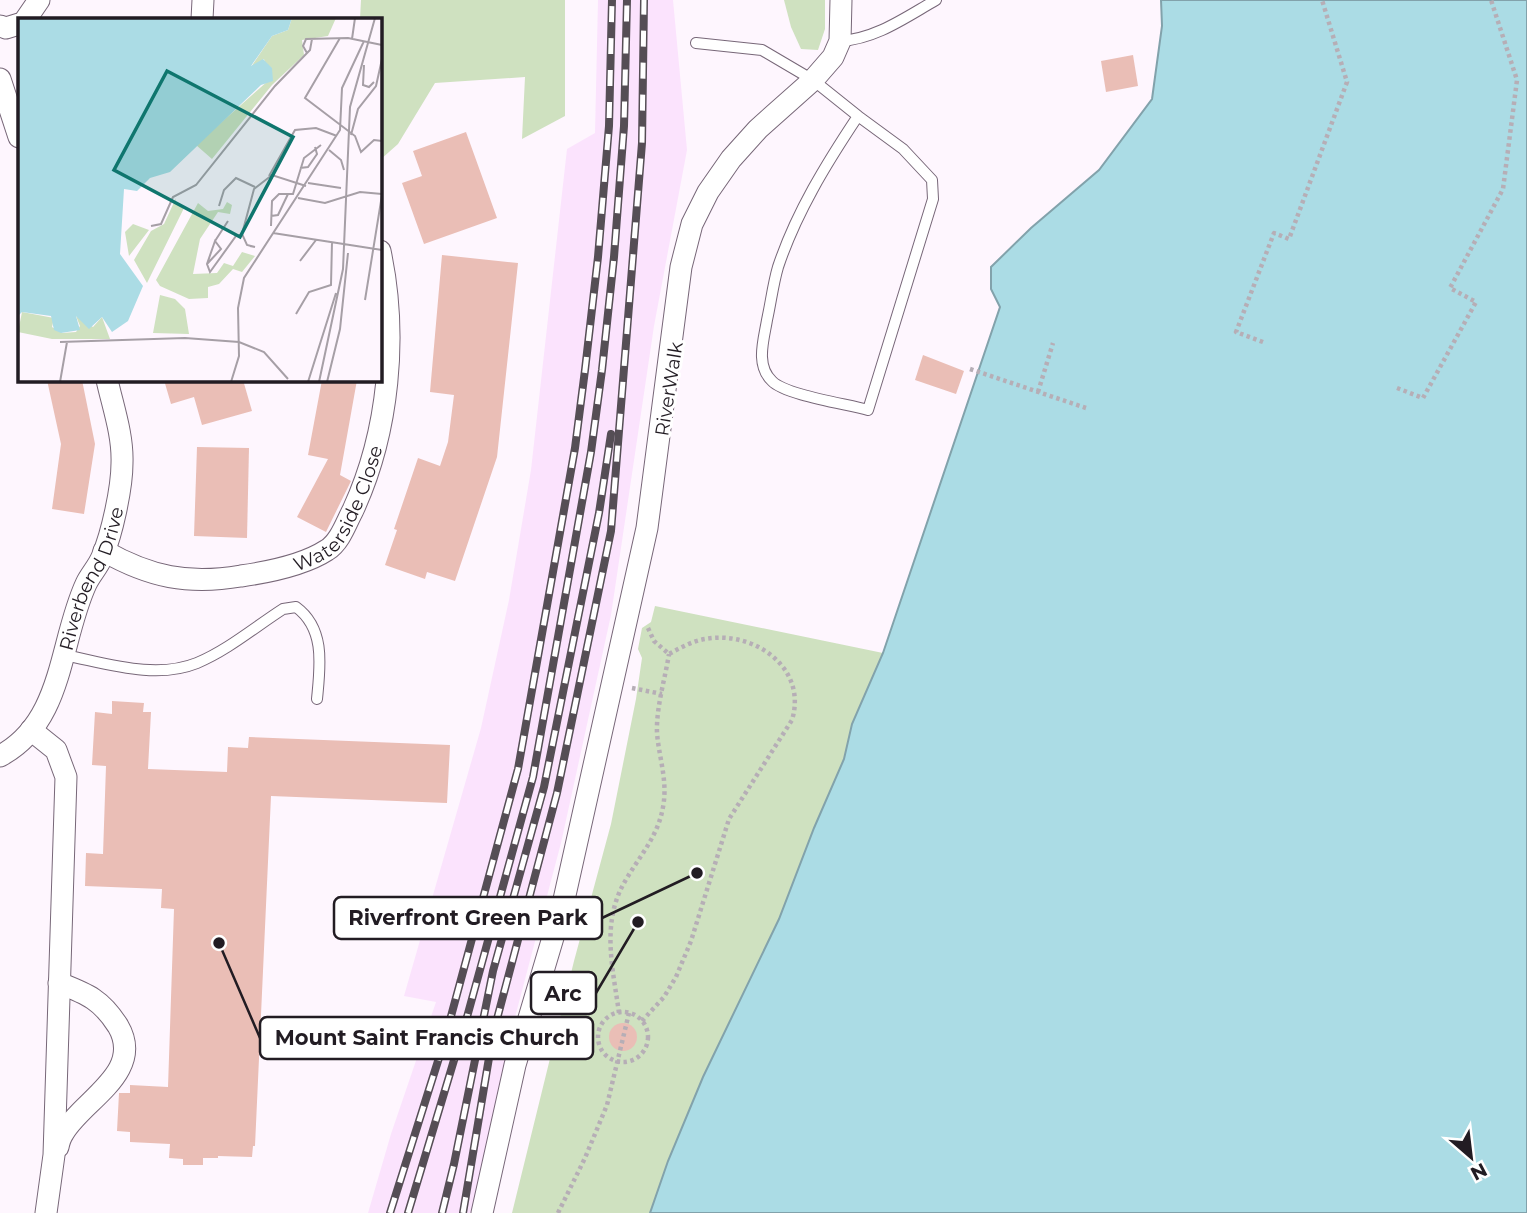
<svg xmlns="http://www.w3.org/2000/svg" width="1527" height="1213" viewBox="0 0 1527 1213" font-family="Montserrat,sans-serif">
<style>
.built{fill:#fbe3fd}
.green{fill:#cfe1c0}
.water{fill:#abdce5;stroke:#82a2ab;stroke-width:2}
.building{fill:#eabeb6}
.lines{fill:none;stroke-linecap:round;stroke-linejoin:round}
.service-casing{stroke:#776778;stroke-width:12}
.minor-casing{stroke:#776778;stroke-width:23}
.path{stroke:#b6aeb6;stroke-width:4.5;stroke-dasharray:3.5 3.5;stroke-linecap:butt}
.service{stroke:#fff;stroke-width:10}
.minor{stroke:#fff;stroke-width:21}
.rail-casing{stroke:#554e55;stroke-width:8}
.rail{stroke:#fff;stroke-width:5;stroke-dasharray:16;stroke-linecap:butt}
.labels{text-anchor:middle;dominant-baseline:central;stroke-width:6;stroke-linejoin:round;paint-order:stroke}
.street-label{font-size:19px;fill:#221c23;stroke:#fff}
.inset-road{fill:none;stroke:#a69fa6;stroke-width:2}
.view{fill:#0f766e;fill-opacity:0.15;stroke:#0f766e;stroke-width:3.5}
.inset-edge{fill:none;stroke:#221c23;stroke-width:3.5}
.leader{fill:none;stroke:#221c23;stroke-width:2.5}
.callout-dot{fill:#221c23;stroke:#fff;stroke-width:2.5}
.callout{fill:#fff;stroke:#221c23;stroke-width:2.5}
.callout-label{font-size:21px;text-anchor:middle;font-weight:bold;fill:#221c23}
</style>
<rect width="100%" height="100%" fill="#fef6fe"/>
<path class="built" d="M598,0H673L687,150L654,326L611,615L561,843L514,1021L472,1213H368L391,1134L436,1002L404,996L481,728L509,600L531,470L567,149L595,133Z"/>
<g class="green">
<path d="M361,0H565V116L522,139L525,77L435,83L398,144L380,160V19H360Z"/>
<path d="M784,0H825V29L818,50L801,49L791,27Z"/>
<path d="M655,606L883,653L852,724L844,759L814,828L779,919L703,1077L668,1161L650,1213H512L574,961L611,824L636,699L642,658L638,649L642,628L651,622Z"/>
</g>
<path class="water" d="M1161,0H1527V1213H650L668,1161L703,1077L779,919L814,828L844,759L852,724L883,653L1000,307L991,289V267L1031,228L1099,170L1152,99L1162,26Z"/>
<g class="building">
<path d="M1133,55L1138,86L1106,92L1101,61Z"/>
<path d="M466,132L497,218L424,244L402,183L422,176L413,151Z"/>
<path d="M442,255L518,263L497,457L455,581L427,572L425,579L385,565L397,530L394,529L418,458L440,466L448,442L454,395L430,392Z"/>
<path d="M923,355L964,371L956,394L915,380Z"/>
<path d="M47,380H82L95,444L84,514L52,509L61,444Z"/>
<path d="M164,380H243L252,411L202,425L194,397L171,404Z"/>
<path d="M322,380H357L340,475L351,481L326,532L297,517L328,459L308,455Z"/>
<path d="M197,447L249,448L247,538L194,536Z"/>
<path d="M112,701L144,703L143,712H151L148,769L227,772L228,747L248,748L249,737L450,745L447,803L271,796L255,1146H253L252,1157L218,1156V1158H203V1165H183V1159L169,1158L170,1144L130,1142V1132L117,1131L119,1093H130V1085L168,1087L174,909L161,908L162,889L85,886L86,853L103,854L106,766L92,765L95,712L112,714Z"/>
<circle cx="623" cy="1037" r="14"/>
</g>
<g class="lines">
<g class="service-casing">
<g id="service">
<path d="M840,41C876,39 906,17 936,0"/>
<path d="M696,43L762,50L813,80L858,116C826,164 796,213 778,267C773,284 771,302 767,320C764,339 755,365 772,381C785,395 847,404 868,410L933,199L932,180L903,149L858,116"/>
<path d="M64,655C106,663 155,680 197,663C228,650 255,627 283,609L296,607C326,629 320,667 317,699"/>
</g>
</g>
<g class="minor-casing">
<g id="minor">
<path d="M26,19L39,0"/>
<path d="M202,19L203,0"/>
<path d="M0,26L6,28L19,24"/>
<path d="M0,79L19,137"/>
<path id="s1" d="M104,551C150,577 188,585 241,576C269,572 304,565 327,550C340,542 346,523 353,510C389,432 398,335 380,251"/>
<path d="M31,730L56,750L66,777L54,1155L46,1213"/>
<path id="s2" d="M0,756C64,722 59,642 86,584C90,575 98,567 102,557C112,534 122,488 122,463C123,435 113,407 107,380"/>
<path d="M58,1147C59,1142 61,1136 64,1132C83,1100 145,1072 118,1026C101,999 87,994 59,983"/>
<path d="M482,1213L515,1065L563,904L647,528L681,267L692,224L708,192L731,159L758,129L813,80L833,57L840,41L841,0"/>
</g>
</g>
<g class="path">
<path d="M1263,342L1236,332L1274,233L1289,239L1347,82L1322,0"/>
<path d="M970,369L1086,408"/>
<path d="M1397,388L1423,398L1476,302L1450,288L1503,189L1517,80L1491,0"/>
<path d="M1038,392L1053,343"/>
<path d="M648,628L654,641L669,654"/>
<path d="M632,688L662,694"/>
<circle cx="623" cy="1037" r="25"/>
<path d="M619,1013C613,969 601,924 624,883C638,858 658,837 663,807C668,781 659,758 657,733C656,708 665,679 669,654"/>
<path d="M642,1021L664,997L676,977L691,941L729,819L792,720C808,667 753,630 705,639C692,641 680,648 669,654"/>
<path d="M558,1213L585,1158L607,1105L629,1013"/>
</g>
<use href="#service" class="service"/>
<use href="#minor" class="minor"/>
<g class="rail-casing">
<g id="rail">
<path d="M390,1213L444,1042L518,769L575,448L585,370L598,257L609,126L612,0"/>
<path d="M408,1213L467,1017L533,777L591,452L602,370L614,257L624,126L627,0"/>
<path d="M442,1213L454,1164L493,971L544,787L599,513L611,434"/>
<path d="M463,1213L493,1034L557,793L611,531L642,143L644,0"/>
</g>
</g>
<use href="#rail" class="rail"/>
</g>
<g class="labels">
<g class="street-label">
<text transform="translate(669 389) rotate(-81)">RiverWalk</text>
<text stroke="none"><textPath href="#s1" startOffset="273">Waterside Close</textPath></text>
<text stroke="none"><textPath href="#s2" startOffset="205">Riverbend Drive</textPath></text>
</g>
</g>
<g transform="translate(18 18)">
<rect width="364" height="364" fill="#fef6fe"/>
<path d="M274,0H318L310,18L284,22L286,37L254,67L194,141L178,127L251,62L246,41L233,49L254,18L270,12ZM158,180L157,185L166,190L129,265L116,242L133,213L146,206ZM209,184L214,187L212,196L200,194L182,221L175,256L199,255L206,245L215,248L224,234L237,238L224,254L215,251L201,266L190,269V280L171,281L142,268L138,262L180,185L190,193L205,191ZM115,206L131,212L111,238L107,214ZM142,277L157,281L167,291L171,316L135,315ZM4,294L36,300L34,309L44,315L58,314L62,308L58,298L75,309L84,299L92,321H34L0,314Z" fill="#cfe1c0"/>
<path d="M0,0H274L270,12L254,18L233,48L245,41L254,50L255,63L243,67L152,154L132,160L119,173L106,171L102,236L125,268L110,303L94,314L84,299L71,311L58,298L62,312L43,315L36,312L33,298L4,294L0,298Z" fill="#abdce5"/>
<path class="inset-road" d="M322,20L287,80L337,118L343,134L356,122L364,123M334,21L337,0M289,35L285,28L288,21L330,20L364,27M346,47L345,67L351,69L356,64M333,117L340,91L358,68L364,41M311,132L323,142L326,152M282,150L290,149L299,136L297,129M251,158L277,112L298,110L319,118M290,165L323,170M280,180L307,185L342,174L364,176M201,188L206,172L218,160L237,169M253,198L260,197L270,176M133,208L143,206L155,179L178,167L257,68L292,32L294,21M253,208L254,183L261,176H275L286,140L303,127M255,215L364,232M197,223L210,203M232,228L237,229L229,227L224,216L236,171L254,157L288,168M282,243L298,222M189,246L203,231L197,223L189,246L192,254L218,218L223,217M347,282L364,177M278,296L291,274L313,267L314,224M42,324L167,320L221,324L246,334L270,361M42,364L49,324M213,364L221,338L220,290L226,260L322,112L324,70L346,23M290,364L318,275M301,364L325,251L332,89L357,0M309,364L322,311L330,235"/>
<path class="view" d="M149,53L275,119L222,219L96,152Z"/>
<rect width="364" height="364" class="inset-edge"/>
</g>
<path class="leader" d="M697 873L602 918M638 922L596 993M219 943L260 1038"/>
<g class="callout-dot">
<circle cx="697" cy="873" r="7"/>
<circle cx="638" cy="922" r="7"/>
<circle cx="219" cy="943" r="7"/>
</g>
<g class="callout">
<rect x="334" y="897" width="268" height="42" rx="7"/>
<rect x="531" y="972" width="65" height="42" rx="7"/>
<rect x="260" y="1017" width="333" height="42" rx="7"/>
</g>
<g class="callout-label">
<text x="468" y="925">Riverfront Green Park</text>
<text x="563" y="1001">Arc</text>
<text x="427" y="1045">Mount Saint Francis Church</text>
</g>
<g transform="translate(1471 1157) rotate(152)" stroke="#ffffff" stroke-width="5" paint-order="stroke">
<path d="M0-5L12 26L0 18L-12 26Z" fill="#221c23"/>
<text y="-10" font-size="19" font-weight="bold" text-anchor="middle" fill="#221c23">N</text>
</g>
</svg>
